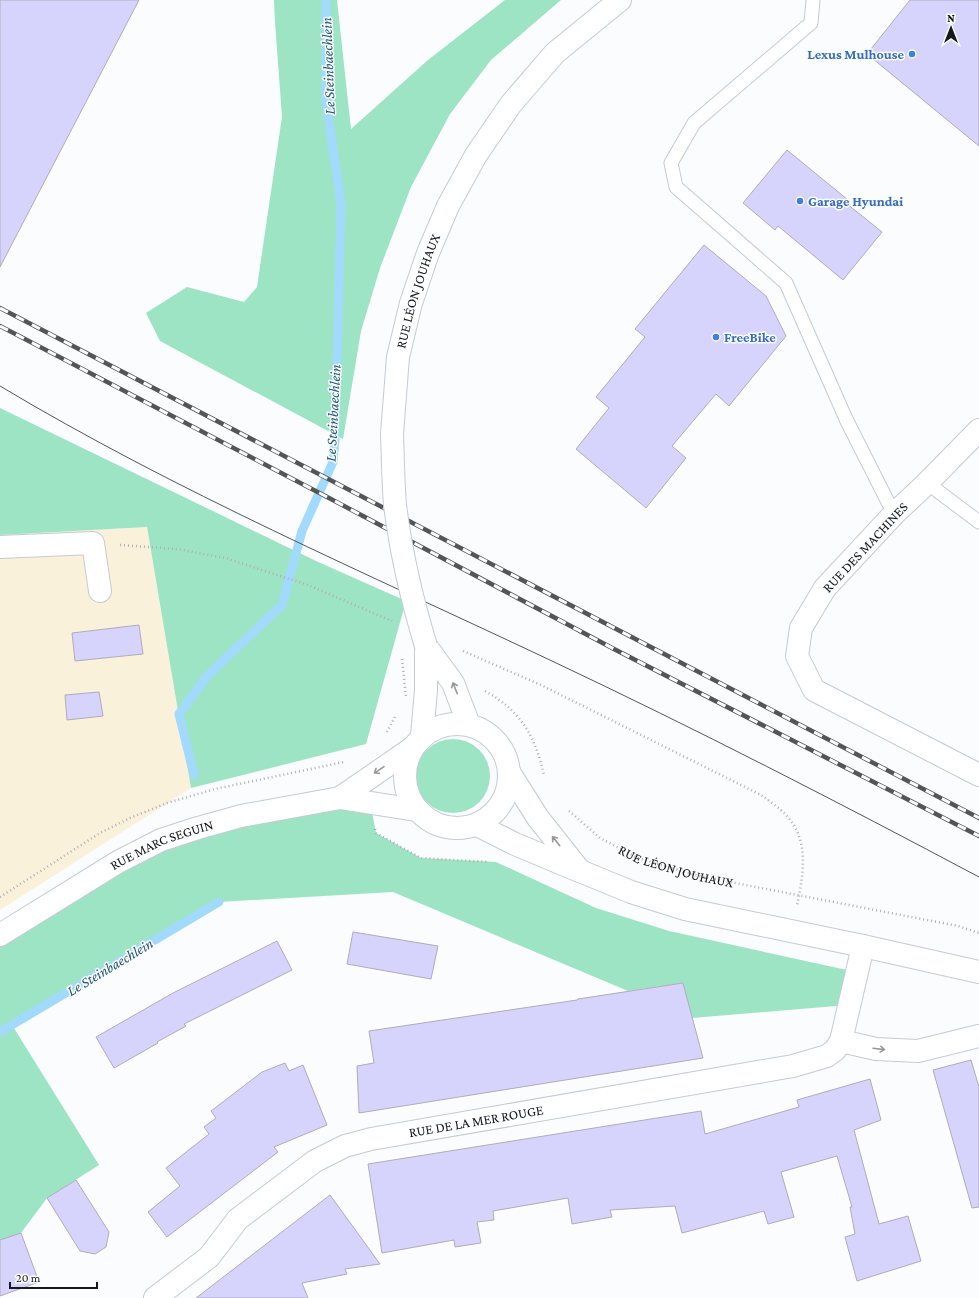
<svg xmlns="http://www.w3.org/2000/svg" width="979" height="1298" viewBox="0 0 979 1298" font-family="'Crimson Pro',serif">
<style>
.industrial{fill:#faf1db}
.green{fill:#9de4c4}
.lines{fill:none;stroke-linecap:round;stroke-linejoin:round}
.stream{stroke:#a2dafd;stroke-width:9}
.building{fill:#d6d3fd;stroke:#aeadb7}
.lane-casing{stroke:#c4cbd3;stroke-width:15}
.street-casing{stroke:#c4cbd3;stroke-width:24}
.secondary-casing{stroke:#c4cbd3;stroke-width:24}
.path{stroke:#adafb1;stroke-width:2.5;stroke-dasharray:1 3;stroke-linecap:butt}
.lane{stroke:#fff;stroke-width:13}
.street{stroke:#fff;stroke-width:22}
.secondary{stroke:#fff;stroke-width:22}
.tram{stroke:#535658;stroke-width:1}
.rail-casing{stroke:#535658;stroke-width:4.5}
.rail{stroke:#fafcfd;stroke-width:3;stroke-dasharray:9;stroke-linecap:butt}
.secondary-bridge-casing{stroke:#c4cbd3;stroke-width:24;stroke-linecap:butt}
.path-bridge{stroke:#adafb1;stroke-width:2.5;stroke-dasharray:1 3;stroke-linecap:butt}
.secondary-bridge{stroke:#fff;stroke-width:22}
.oneway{stroke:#969899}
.shop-dot{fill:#3f7fe0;stroke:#fafcfd;stroke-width:1.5}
.labels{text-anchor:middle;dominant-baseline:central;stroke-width:3;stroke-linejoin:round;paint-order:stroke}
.shop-label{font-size:14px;font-weight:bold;fill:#366cbe;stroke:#fafcfd;text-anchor:start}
.street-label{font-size:14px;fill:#16191c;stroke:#fafcfd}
.water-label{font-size:15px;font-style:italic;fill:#235876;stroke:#fafcfd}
</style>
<rect width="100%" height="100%" fill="#fafcfd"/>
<path class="industrial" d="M147,527L191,788L0,910V535Z"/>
<g class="green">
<path d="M274,0H337L351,129L428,60L505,0H561L491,60L450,114L411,187L380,268L361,331L343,439L160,341L146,313L187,287L244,302L257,287L282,117L275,22Z"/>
<path d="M0,408L316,561L406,601L366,744L191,788L147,527L0,535Z"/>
<circle cx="453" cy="776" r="37"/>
<path d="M370,802L376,833L421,858L496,862L596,908L669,931L856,972L848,1005L692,1018L683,983L628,991L393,892L219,902L12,1025L99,1165L47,1198L21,1233L0,1240V935L161,840Z"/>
</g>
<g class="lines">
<g class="stream">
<path d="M194,775L179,714L207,676L282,605L302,531L333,462L335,440L341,204L326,100V0"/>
<path d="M0,1032L219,902"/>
</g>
</g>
<g class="building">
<path d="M0,0H139L0,267Z"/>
<path d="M910,0H979V146L867,54Z"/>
<path d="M787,150L848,200L846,203L882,232L843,280L778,226L775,230L743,203Z"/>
<path d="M704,245L766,296L786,336L729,406L716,394L672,446L686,458L646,508L576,449L609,408L596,397L645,337L635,329Z"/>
<path d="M139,625L143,654L75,661L72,633Z"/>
<path d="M99,692L103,716L67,720L65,695Z"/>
<path d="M353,932L438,946L431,979L347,964Z"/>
<path d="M277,941L292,970L184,1024L186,1026L157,1042L158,1043L114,1068L96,1037L173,993Z"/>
<path d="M683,983L703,1058L359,1113L357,1066L374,1063L369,1031L577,1000L578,999Z"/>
<path d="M971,1060L979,1087V1207L972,1208L933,1070Z"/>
<path d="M285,1063L289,1071L303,1065L327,1125L274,1147L278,1152L167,1237L148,1212L180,1186L166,1168L209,1134L204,1127L216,1118L211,1111L262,1072Z"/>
<path d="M870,1079L881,1120L854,1130L879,1224L908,1216L921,1261L857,1281L845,1237L855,1234L850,1207H852L837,1156L781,1172L794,1217L768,1224L764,1211L682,1233L675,1206L610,1210L612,1217L572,1224L568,1198L493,1211L494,1220L477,1222L481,1243L455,1247L454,1240L382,1253L368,1164L701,1111L705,1134L799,1107L797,1100Z"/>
<path d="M76,1180L109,1232L106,1247L95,1254L80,1251L47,1198Z"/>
<path d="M330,1195L380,1264L345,1269L347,1274L302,1283L308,1298H196Z"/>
<path d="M21,1233L39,1282L0,1296V1240Z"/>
</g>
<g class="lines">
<g class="lane-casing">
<g id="lane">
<path d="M813,0L811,23L694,123L671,163L676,187L786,283L846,419L894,514"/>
<path d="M927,483L979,522"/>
</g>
</g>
<g class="street-casing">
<g id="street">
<path d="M979,430L927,483L894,514L825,588L801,628L797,656L814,690L979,775"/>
<path d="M0,547L93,543L100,591"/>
<path d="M580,871L631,892L685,909L863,946L979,972"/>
<path d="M841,1041L876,1049L918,1051L979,1036"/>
<path id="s2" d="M155,1298L209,1257L238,1219L315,1161L345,1146L371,1139L793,1066L827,1056L835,1050L841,1041L863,946"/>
</g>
</g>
<g class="secondary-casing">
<g id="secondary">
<path id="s3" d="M392,434L398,357L411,303L428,253L448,206L476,155L511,104L555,53L620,0"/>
<path d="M426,646L453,683L469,725"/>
<circle cx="457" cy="776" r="52"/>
<path d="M422,736L426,690V646"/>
<path d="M509,772L538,818L580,871"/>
<path d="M340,798L411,749"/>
<path d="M477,825L515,844L577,870"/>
<path id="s4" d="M0,935L118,862L161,840L198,828L241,816L340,798L416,810"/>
</g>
</g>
<g class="path">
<path d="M120,545L177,549L225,558L308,585L392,621"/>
<path d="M463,651L541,685L761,795C772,803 786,812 793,824C809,848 802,880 797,906"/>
<path d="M485,691C521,711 535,736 544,775"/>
<path d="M387,732L396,715"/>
<path id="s1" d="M569,811L600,838L638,858L699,876L958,926L979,933"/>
<path d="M375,829L376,833L421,858L489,862"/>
<path d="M0,897L100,833L130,818L167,803L215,789L344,762"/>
</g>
<use href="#lane" class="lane"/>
<use href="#street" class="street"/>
<use href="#secondary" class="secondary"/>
<path class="tram" d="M0,386C177,492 366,573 552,661C696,729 838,802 979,877"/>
<g class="rail-casing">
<g id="rail">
<path d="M0,308L979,818"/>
<path d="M0,326L329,498L614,649L979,836"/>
</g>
</g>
<use href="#rail" class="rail"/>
<g class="secondary-bridge-casing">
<path id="secondary-bridge" d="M392,434C393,457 393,481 395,505C401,553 412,600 426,646"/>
</g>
<path class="path-bridge" d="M402,659L406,697"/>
<use href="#secondary-bridge" class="secondary-bridge"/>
</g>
<defs><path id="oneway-shaft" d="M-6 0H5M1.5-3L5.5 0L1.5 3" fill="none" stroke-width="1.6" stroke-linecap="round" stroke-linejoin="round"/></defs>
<g class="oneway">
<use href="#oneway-shaft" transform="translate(455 688) rotate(-112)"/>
<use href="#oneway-shaft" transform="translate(379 770) rotate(146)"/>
<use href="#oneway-shaft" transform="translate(556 841) rotate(-129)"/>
<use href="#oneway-shaft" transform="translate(879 1049) rotate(7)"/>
</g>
<g class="shop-dot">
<circle cx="912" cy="54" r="4"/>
<circle cx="800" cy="201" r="4"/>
<circle cx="716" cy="337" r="4"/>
</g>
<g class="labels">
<g class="shop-label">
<text x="904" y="54" text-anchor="end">Lexus Mulhouse</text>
<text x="808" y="201">Garage Hyundai</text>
<text x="724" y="337">FreeBike</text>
</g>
<g class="street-label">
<text stroke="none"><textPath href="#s3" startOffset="146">RUE LÉON JOUHAUX</textPath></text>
<text transform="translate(865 547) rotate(-47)">RUE DES MACHINES</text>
<text stroke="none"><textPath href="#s4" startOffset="186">RUE MARC SEGUIN</textPath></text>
<text stroke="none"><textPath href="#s1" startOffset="123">RUE LÉON JOUHAUX</textPath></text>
<text stroke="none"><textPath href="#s2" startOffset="379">RUE DE LA MER ROUGE</textPath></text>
</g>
<g class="water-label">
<text transform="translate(328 66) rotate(-92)">Le Steinbaechlein</text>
<text transform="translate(333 413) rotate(-87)">Le Steinbaechlein</text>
<text transform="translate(110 967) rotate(-31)">Le Steinbaechlein</text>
</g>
</g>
<g transform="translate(951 28)" stroke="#fafcfd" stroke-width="3" paint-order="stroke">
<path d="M0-3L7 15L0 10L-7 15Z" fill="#16191c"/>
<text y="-6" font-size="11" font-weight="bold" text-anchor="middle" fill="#16191c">N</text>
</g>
<path d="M10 1282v6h87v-6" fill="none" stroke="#16191c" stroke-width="2"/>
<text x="16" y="1282" font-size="12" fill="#16191c" stroke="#fafcfd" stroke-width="3" paint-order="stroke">20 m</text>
</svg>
